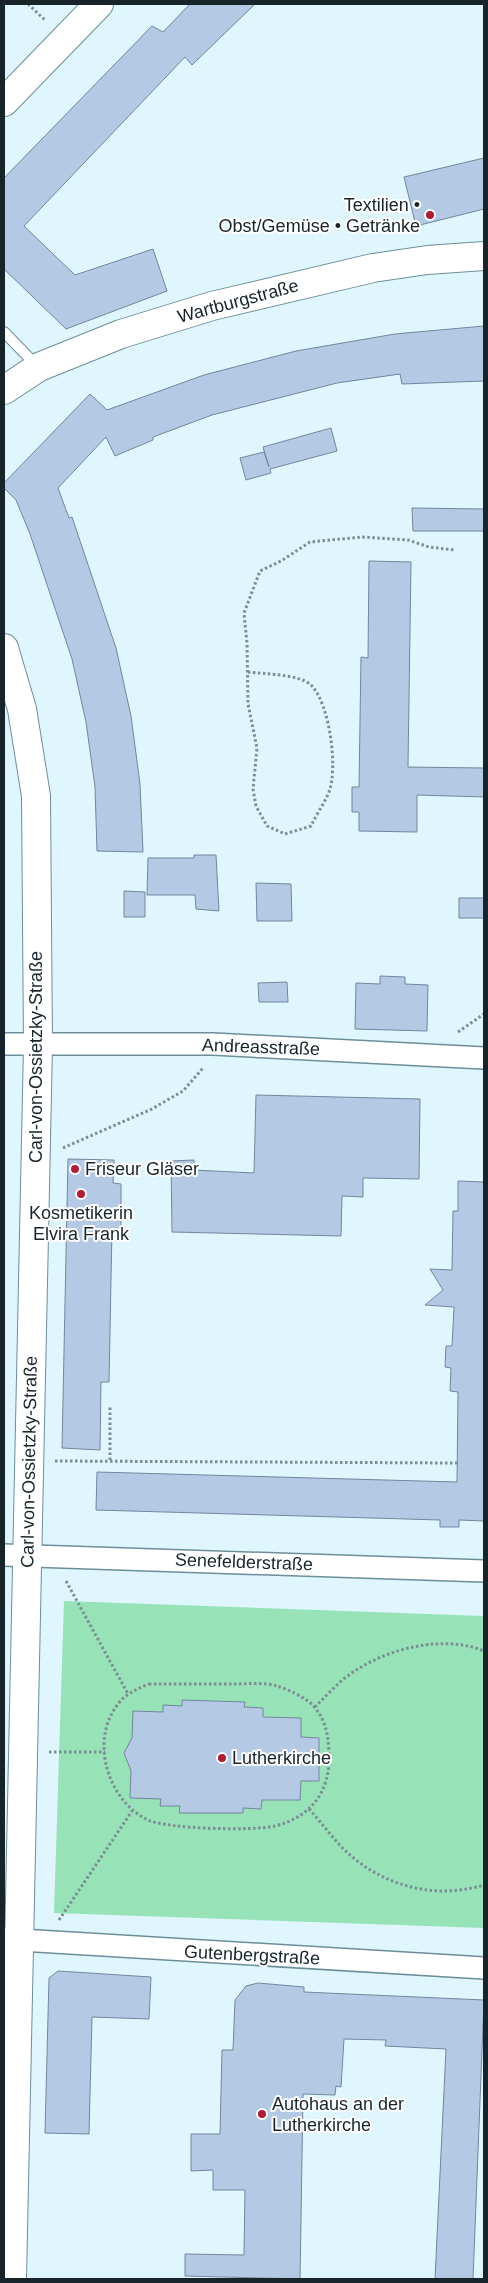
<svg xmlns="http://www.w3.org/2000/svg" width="488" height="2283" viewBox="0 0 488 2283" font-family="Helvetica,sans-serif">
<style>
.green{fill:#97e3b7}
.building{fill:#b4c9e3;stroke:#73869e}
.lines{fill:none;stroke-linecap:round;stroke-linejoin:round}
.lane-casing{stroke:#6b8e9a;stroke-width:12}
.street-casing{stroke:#6b8e9a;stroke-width:24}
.secondary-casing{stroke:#6b8e9a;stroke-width:30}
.path{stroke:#7c8e95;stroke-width:3;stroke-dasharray:2.5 2.5;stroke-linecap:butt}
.lane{stroke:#fff;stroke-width:10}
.street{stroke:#fff;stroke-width:21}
.secondary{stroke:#fff;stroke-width:28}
.poi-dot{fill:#b01c33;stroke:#fefefe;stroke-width:2}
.labels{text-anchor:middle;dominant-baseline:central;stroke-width:4;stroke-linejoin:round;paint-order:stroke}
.poi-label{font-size:18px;fill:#17252a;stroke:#fefefe;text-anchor:start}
.street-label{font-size:18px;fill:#17252a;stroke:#fefefe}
</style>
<rect width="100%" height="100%" fill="#dff6fe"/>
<path class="green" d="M64,1601L484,1616V1928L54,1913Z"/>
<g class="building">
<path d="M190,4H255L192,65L185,57L24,226L75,275L153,249L167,291L66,329L4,269V178L152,26L163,32Z"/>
<path d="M484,158V209L416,226L404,177Z"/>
<path d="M484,326V381L402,384L400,374L337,383L212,415L153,437V440L115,456L106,437L58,488L69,518L72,517L116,648L131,716L140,784L143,852L97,851L95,787L86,722L72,659L30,534L16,500L4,488V483L90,394L107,410L204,375L296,351L395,334Z"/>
<path d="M331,428L337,451L270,469L271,473L246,480L240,458L264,452L269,467L263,447Z"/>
<path d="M412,508L484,509V531H413Z"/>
<path d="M369,561L411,562L408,767L484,768V797L417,795V832L359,831V812H352V787H359L361,657L368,658Z"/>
<path d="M194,855H216L219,911L196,909L195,895H147L148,858H194Z"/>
<path d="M256,883L291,884L292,921H257Z"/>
<path d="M124,891L145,892V917H124Z"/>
<rect x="459" y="898" width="25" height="20"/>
<path d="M380,976L405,977V984L428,985L427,1031L355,1029L356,983L380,984Z"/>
<path d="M287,982L288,1002H259L258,983Z"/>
<path d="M256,1095L420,1099L419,1179L363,1178V1197L342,1196L341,1236L172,1232L171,1161L194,1160V1170L254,1173Z"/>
<path d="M68,1159L114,1160L113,1183L121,1184V1230L112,1229L109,1382H101L100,1450L62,1448Z"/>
<path d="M458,1181L484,1182V1521L459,1520V1527H440V1520L96,1510L97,1472L457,1482L458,1392L450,1391L451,1368L445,1367L446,1346H452L454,1307L425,1305L443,1290L430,1269L452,1270L453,1211H458Z"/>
<path d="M182,1700L245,1702L244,1707L263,1708V1717L301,1718V1737L319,1738V1781H301L300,1800H262L261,1809L243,1808V1813H179L180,1806H160L161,1799L130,1798L131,1771L124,1753L132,1738L133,1711L163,1712V1705L182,1706Z"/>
<path d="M58,1971L151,1977L149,2019L92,2017L89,2134L45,2133L49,1978Z"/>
<path d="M258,1983L304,1987V1992L484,2000L473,2279H435L446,2049L385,2046L386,2040L344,2039L341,2087L336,2086L335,2095L303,2094L300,2279L185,2276V2254L244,2255L245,2190H213V2170L191,2171V2134H220L222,2050H233L235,2000L246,1986Z"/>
</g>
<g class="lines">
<g class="lane-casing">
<path id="lane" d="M4,332L38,367"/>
</g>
<g class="street-casing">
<g id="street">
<path d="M4,1044H213L484,1058"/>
<path d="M4,1555L484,1571"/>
<path d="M4,1939L484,1968"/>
</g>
</g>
<g class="secondary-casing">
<g id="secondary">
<path d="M4,102L99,4"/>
<path d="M4,390L39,367L121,334L212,306L373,268L427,260L484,256"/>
<path d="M4,648L22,709L36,796L38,1045L12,2279"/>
</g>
</g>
<g class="path">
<path d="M28,4L46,21"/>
<path d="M248,672C264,674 299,674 311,685C330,704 338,768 329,792C324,804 316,815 311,826L285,834L267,826L256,806L253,789L257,748L248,704L247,643L244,613L260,571L281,561L310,542L362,537L408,540L429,547L455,550"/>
<path d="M458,1032L484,1014"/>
<path d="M63,1148L152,1109L183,1091L203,1068"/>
<path d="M110,1460V1407"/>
<path d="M55,1461L457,1463"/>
<path d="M66,1581L128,1694"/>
<path d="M149,1684C176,1684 204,1684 232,1684C246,1684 264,1682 277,1686C289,1690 308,1698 316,1709C326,1722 328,1735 329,1751C331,1789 314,1816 275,1826C254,1831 167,1829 148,1820C108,1801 89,1741 118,1704C125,1694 137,1689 149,1684Z"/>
<path d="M315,1707C328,1694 342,1678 358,1669C393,1647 445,1635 484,1651"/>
<path d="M49,1752H105"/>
<path d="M309,1809C323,1824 335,1842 350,1855C388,1888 437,1899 484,1885"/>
<path d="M59,1920L132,1811"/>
</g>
<use href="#lane" class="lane"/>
<use href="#street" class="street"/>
<use href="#secondary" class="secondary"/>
</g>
<g class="poi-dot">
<circle cx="430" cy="215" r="5"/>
<circle cx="75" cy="1169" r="5"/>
<circle cx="81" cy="1194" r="5"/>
<circle cx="222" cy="1758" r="5"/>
<circle cx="262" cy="2114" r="5"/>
</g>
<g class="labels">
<g class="poi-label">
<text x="420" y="205" text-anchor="end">Textilien •<tspan x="420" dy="21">Obst/Gemüse • Getränke</tspan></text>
<text x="85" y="1169">Friseur Gläser</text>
<text x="81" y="1213" text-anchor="middle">Kosmetikerin<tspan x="81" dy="21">Elvira Frank</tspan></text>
<text x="232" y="1758">Lutherkirche</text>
<text x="272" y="2104">Autohaus an der<tspan x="272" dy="21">Lutherkirche</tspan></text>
</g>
<g class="street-label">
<text transform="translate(238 301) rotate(-15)">Wartburgstraße</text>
<text transform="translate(261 1047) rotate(2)">Andreasstraße</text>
<text transform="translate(36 1057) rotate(-90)">Carl-von-Ossietzky-Straße</text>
<text transform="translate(29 1462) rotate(-89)">Carl-von-Ossietzky-Straße</text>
<text transform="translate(244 1562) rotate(2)">Senefelderstraße</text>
<text transform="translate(252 1955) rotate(3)">Gutenbergstraße</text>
</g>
</g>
<rect width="488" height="2283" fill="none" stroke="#17252a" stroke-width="10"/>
</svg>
